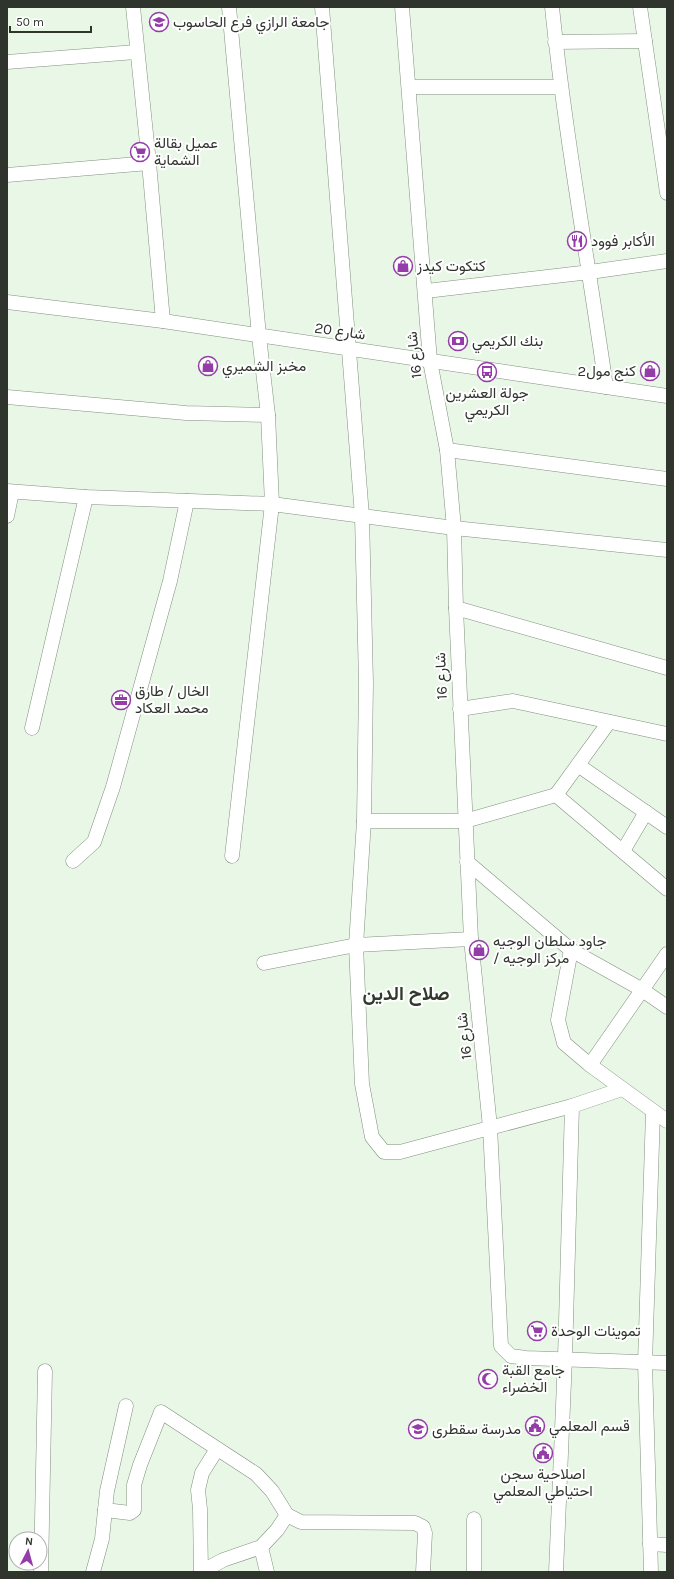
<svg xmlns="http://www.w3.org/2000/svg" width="674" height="1579" viewBox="0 0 674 1579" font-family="Karla,Vazirmatn,sans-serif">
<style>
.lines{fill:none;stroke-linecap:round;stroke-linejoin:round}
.minor-casing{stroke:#839080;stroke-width:15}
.minor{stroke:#fff;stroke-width:14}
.labels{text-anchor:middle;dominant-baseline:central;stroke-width:4;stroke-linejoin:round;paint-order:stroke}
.poi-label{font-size:15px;fill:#2f342d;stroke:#fff;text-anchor:start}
.street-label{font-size:15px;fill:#2f342d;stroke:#fff}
.district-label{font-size:19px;font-weight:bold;fill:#303b2d;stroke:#fff}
</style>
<rect width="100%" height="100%" fill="#e9f7e6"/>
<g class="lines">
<g class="minor-casing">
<g id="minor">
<path d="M133,7L149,163L163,321"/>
<path d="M229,7L259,336L268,415L272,504L232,856"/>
<path d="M322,7L362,516L366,683L364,821L356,945L362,1084L372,1137L384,1152H400L572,1106"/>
<path d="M402,7L430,361L447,450L454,528L456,608L471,939L490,1127L501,1346L511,1356L526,1358L667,1363"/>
<path d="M552,7C565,134 588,260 606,387"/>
<path d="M640,7L667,193"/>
<path d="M555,42L645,41"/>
<path d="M7,62L136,52"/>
<path d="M409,87H560"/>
<path d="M7,175L149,163"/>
<path d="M426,291L590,272L667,261"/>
<path d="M7,302L163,321L667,396"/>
<path d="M7,397L186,413L268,415"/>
<path d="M447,450L667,479"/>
<path d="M7,491L86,497L272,504L454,528L667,550"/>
<path d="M7,516L12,492"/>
<path d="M456,608L667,668"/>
<path d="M460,709L513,701L667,734"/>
<path d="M32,728L86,497"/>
<path d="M578,765L667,827"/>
<path d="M556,795L609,722"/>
<path d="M364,821H465L556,795L667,889"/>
<path d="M623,851L646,812"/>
<path d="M73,861L94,842L113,787L170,581L187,501"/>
<path d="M467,862L571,950L641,989L667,1007"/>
<path d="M571,950L558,1020L564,1043L590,1065L667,1121"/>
<path d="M264,963L356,945L471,939"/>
<path d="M590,1065L667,954"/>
<path d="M105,1510L130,1513L134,1510V1485L140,1465L161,1412L256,1474L272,1491L287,1515L301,1522L415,1523L423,1527L425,1533L423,1572"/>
<path d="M650,1544L667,1545"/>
<path d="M261,1547L267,1572"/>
<path d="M41,1572L45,1371"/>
<path d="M93,1572L102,1539L107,1491L126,1406"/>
<path d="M201,1572L200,1509L198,1490L202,1473L217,1449"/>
<path d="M201,1572L223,1560L261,1547L277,1530L287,1515"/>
<path d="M474,1572V1519"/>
<path d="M556,1572L565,1358L572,1106L622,1089"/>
<path d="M651,1572L645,1363L653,1112"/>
</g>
</g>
<use href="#minor" class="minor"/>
</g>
<defs>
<g id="university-ring" transform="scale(1)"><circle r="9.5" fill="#fff" stroke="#943da9" stroke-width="1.5"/><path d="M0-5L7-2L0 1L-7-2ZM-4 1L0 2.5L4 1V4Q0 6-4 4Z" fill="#943da9"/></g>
<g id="supermarket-ring" transform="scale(1)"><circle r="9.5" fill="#fff" stroke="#943da9" stroke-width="1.5"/><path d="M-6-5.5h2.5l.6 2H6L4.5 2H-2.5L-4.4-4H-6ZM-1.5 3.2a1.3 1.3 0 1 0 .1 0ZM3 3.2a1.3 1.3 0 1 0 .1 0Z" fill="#943da9"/></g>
<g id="restaurant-ring" transform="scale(1)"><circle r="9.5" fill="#fff" stroke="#943da9" stroke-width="1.5"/><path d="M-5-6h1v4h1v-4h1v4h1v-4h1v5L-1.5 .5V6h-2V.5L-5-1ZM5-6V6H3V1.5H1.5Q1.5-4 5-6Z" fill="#943da9"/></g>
<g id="shop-ring" transform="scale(1)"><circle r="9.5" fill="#fff" stroke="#943da9" stroke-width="1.5"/><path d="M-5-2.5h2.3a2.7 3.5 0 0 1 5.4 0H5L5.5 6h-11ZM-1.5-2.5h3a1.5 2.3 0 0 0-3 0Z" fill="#943da9"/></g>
<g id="bank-ring" transform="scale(1)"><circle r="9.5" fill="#fff" stroke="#943da9" stroke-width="1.5"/><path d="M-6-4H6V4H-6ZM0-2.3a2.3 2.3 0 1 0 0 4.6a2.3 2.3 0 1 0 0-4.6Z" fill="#943da9"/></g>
<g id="bus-ring" transform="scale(1)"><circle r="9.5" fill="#fff" stroke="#943da9" stroke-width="1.5"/><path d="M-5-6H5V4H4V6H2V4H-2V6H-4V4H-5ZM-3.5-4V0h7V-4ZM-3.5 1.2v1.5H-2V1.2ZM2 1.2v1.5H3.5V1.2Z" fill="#943da9"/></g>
<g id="office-ring" transform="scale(1)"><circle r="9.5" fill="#fff" stroke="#943da9" stroke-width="1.5"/><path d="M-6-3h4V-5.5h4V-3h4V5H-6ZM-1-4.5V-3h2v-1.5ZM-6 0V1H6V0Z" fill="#943da9"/></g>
<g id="mosque-ring" transform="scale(1)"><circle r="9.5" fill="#fff" stroke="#943da9" stroke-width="1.5"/><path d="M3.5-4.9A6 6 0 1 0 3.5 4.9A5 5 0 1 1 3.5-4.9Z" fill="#943da9"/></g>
<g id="civic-ring" transform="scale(1)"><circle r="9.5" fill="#fff" stroke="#943da9" stroke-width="1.5"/><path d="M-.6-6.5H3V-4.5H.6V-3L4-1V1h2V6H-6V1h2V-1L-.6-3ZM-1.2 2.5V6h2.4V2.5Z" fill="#943da9"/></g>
<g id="school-ring" transform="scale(1)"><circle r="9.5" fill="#fff" stroke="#943da9" stroke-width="1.5"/><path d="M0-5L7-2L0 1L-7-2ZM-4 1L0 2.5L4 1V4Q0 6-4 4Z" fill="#943da9"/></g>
</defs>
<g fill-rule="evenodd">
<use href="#university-ring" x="159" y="22"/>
<use href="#supermarket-ring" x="140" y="152"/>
<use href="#restaurant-ring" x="577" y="241"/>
<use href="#shop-ring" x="403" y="266"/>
<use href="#bank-ring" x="458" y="341"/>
<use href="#shop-ring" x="208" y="366"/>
<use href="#shop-ring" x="650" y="371"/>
<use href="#bus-ring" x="487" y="372"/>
<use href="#office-ring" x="121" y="700"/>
<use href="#shop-ring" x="479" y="950"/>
<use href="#supermarket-ring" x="537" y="1331"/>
<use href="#mosque-ring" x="488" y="1379"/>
<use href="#civic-ring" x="535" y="1426"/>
<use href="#school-ring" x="418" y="1429"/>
<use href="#civic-ring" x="543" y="1453"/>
</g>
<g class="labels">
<g class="poi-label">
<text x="173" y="22">جامعة الرازي فرع الحاسوب</text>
<text x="154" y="143">عميل بقالة<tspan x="154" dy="17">الشماية</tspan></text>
<text x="591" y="241">الأكابر فوود</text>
<text x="417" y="266">كتكوت كيدز</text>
<text x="472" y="341">بنك الكريمي</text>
<text x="222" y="366">مخبز الشميري</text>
<text x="636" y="371" text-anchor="end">كنج مول2</text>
<text x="487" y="393" text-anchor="middle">جولة العشرين<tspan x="487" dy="17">الكريمي</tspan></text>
<text x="135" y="691">الخال / طارق<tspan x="135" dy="17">محمد العكاد</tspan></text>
<text x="493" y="941">جاود سلطان الوجيه<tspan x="493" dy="17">/ مركز الوجيه</tspan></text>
<text x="551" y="1331">تموينات الوحدة</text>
<text x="502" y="1370">جامع القبة<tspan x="502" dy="17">الخضراء</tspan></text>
<text x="549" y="1426">قسم المعلمي</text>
<text x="432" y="1429">مدرسة سقطرى</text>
<text x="543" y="1474" text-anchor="middle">اصلاحية سجن<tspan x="543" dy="17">احتياطي المعلمي</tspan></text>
</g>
<g class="street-label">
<text transform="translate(340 331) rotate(8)">شارع 20</text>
<text transform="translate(414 355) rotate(-96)">شارع 16</text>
<text transform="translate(441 676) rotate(-92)">شارع 16</text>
<text transform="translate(464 1036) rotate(-96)">شارع 16</text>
</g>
<g class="district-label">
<text x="406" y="994">صلاح الدين</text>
</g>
</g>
<rect width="674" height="1579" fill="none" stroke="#2f342d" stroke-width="16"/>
<g transform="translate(28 1551) rotate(6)"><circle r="19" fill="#ffffff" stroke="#acaeab"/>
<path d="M0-3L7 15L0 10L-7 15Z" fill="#943da9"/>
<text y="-6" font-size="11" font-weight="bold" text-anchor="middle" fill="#2f342d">N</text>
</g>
<path d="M10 26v6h81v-6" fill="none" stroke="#2f342d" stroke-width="2"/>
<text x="16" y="26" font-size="12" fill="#2f342d" stroke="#ffffff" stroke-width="3" paint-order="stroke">50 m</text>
</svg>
